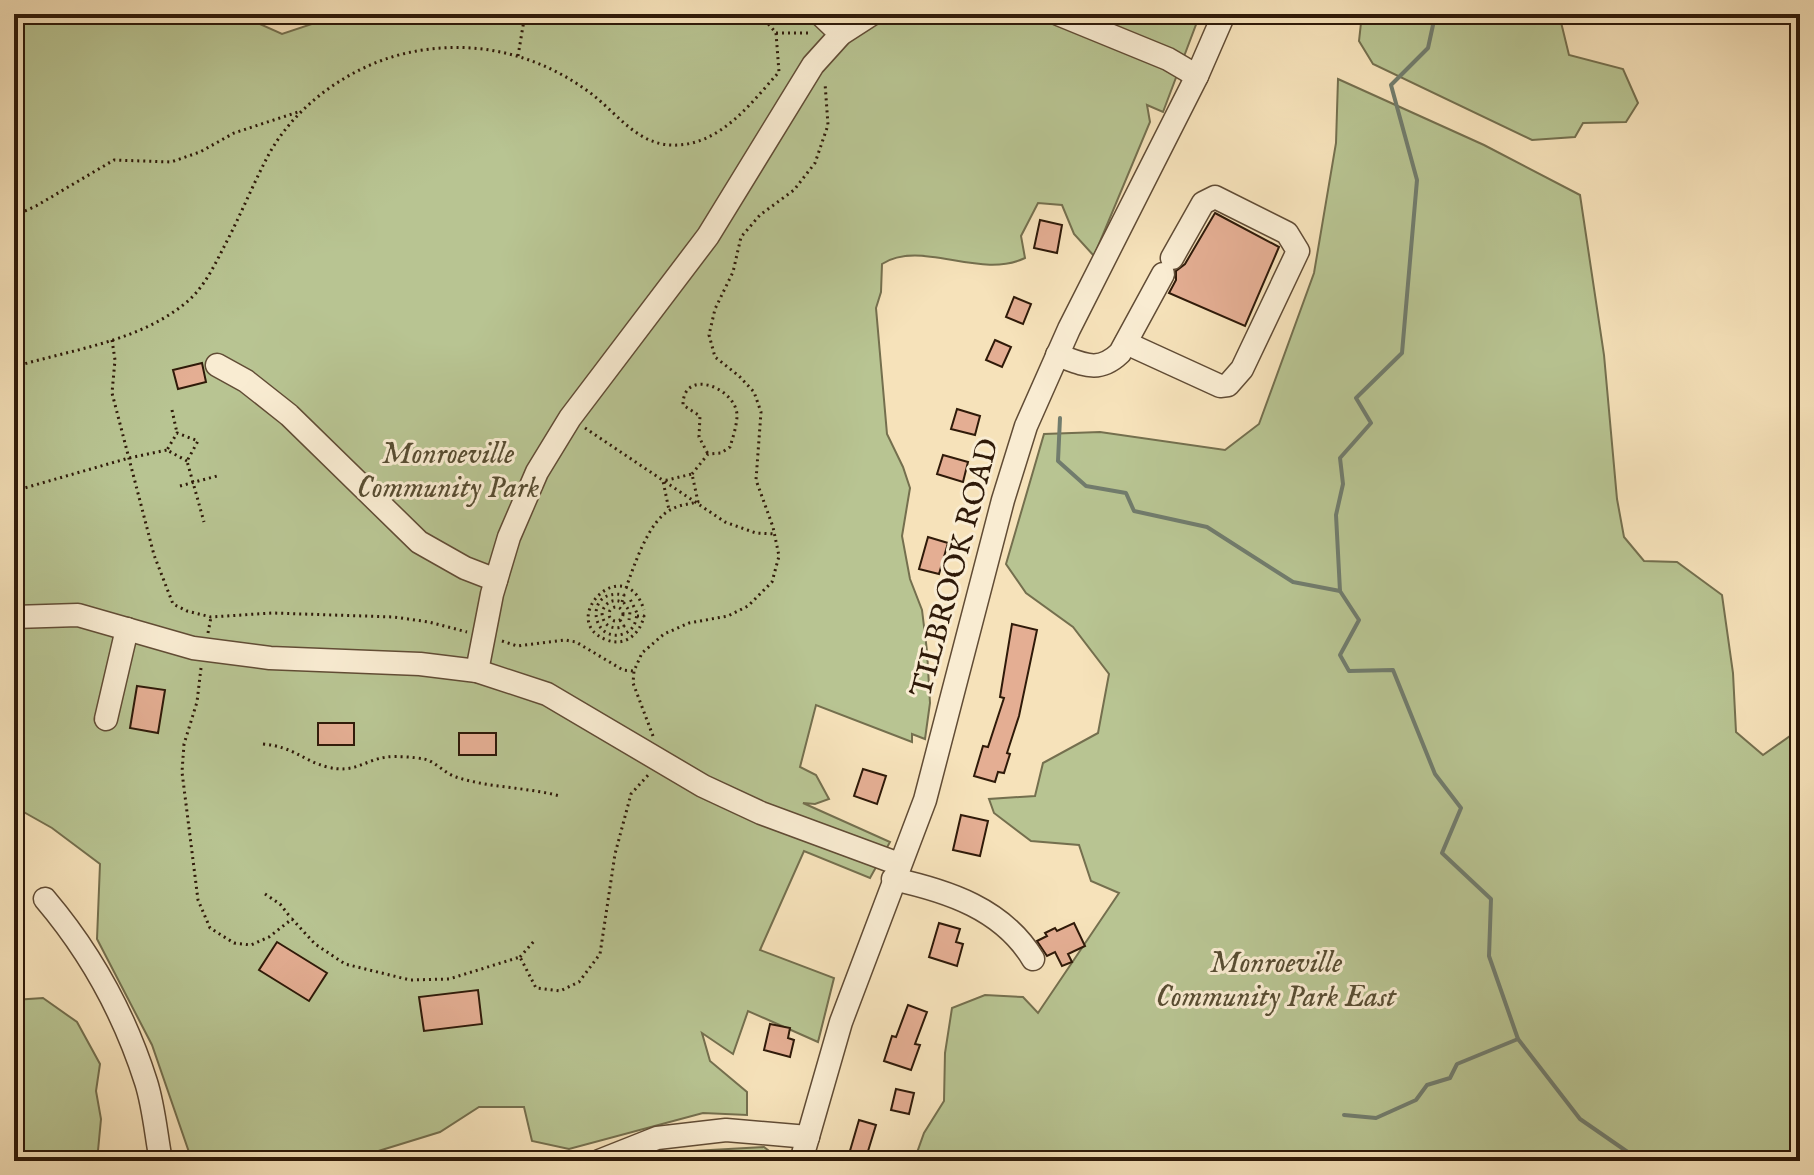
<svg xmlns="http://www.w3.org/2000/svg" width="1814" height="1175" viewBox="0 0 1814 1175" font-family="'IM FELL English',serif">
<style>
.green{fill:#b8c492;stroke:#746f4e;stroke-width:2}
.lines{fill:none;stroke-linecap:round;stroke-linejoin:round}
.stream{stroke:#717c6d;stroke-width:4}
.building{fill:#e4ae93;stroke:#2f1a09;stroke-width:2}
.minor-casing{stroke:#614c35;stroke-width:25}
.path{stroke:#2f1a09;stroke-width:3;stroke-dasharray:2 4;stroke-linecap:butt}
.minor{stroke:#f9ecd2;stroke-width:22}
.labels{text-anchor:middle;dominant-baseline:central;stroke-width:6;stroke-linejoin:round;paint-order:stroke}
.park-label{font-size:30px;font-style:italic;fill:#584d32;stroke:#f9ecd2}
.street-label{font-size:30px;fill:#2f1a09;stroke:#f9ecd2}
</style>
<rect width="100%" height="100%" fill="#f6e2ba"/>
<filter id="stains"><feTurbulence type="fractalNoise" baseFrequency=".0025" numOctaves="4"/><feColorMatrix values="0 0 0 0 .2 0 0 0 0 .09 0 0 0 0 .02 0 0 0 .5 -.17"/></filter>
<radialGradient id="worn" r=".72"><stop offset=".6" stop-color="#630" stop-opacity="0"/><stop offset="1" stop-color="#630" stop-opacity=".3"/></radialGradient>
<g class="green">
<path d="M14,14H254L251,20L282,34L327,19L329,14H1200L1163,112L1147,105L1150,122L1094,256L1074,234L1062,205L1038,203L1021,236L1025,258C980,280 921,239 882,264L881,292L876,308L887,434L903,467L910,488L902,536L910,579L922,610L927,651L930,703L925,739L912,734V742L816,705L800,767L816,775L829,799L815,804L803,803L890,842L870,878L804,851L760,950L834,978L818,1042L748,1011L733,1054L702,1033L710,1061L747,1092V1115L703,1113L569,1149L532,1141L524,1107H479L440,1132L346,1161H195L190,1155L152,1045L97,939L100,864L52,828L20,810L14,811Z"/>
<path d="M1362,14H1559L1569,55L1623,69L1638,103L1626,122L1583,123L1575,137L1532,140L1373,64L1359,41Z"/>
<path d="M1338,79L1484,145L1580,195L1604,355L1617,499L1624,537L1644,561L1677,562L1722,595L1733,673L1736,732L1763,755L1800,729V1161H914L924,1133L944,1101L945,1053L952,1008L985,995L1023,997L1038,1013L1119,893L1091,881L1079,845L1031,841L994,813L989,799L1035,796L1043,763L1098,733L1109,674L1073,627L1026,593L1006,564L1044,434L1100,432L1225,450L1259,424L1314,273L1336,143Z"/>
<path d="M43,998L77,1022L100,1064L96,1091L101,1119L97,1161H14V1000Z"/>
<path d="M764,1147L782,1161H648L675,1152Z"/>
</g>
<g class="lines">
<g class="stream">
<path d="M1433,25L1428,48L1391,85L1417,180L1402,353L1356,398L1371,423L1340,458L1343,484L1336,515L1340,591L1359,620L1340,655L1349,671L1393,670L1435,774L1461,808L1442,853L1491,899L1489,956L1518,1039L1580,1119L1632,1155L1646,1161"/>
<path d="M1060,418L1058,461L1086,486L1126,493L1134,511L1207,527L1293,582L1340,591"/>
<path d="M1344,1115L1376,1118L1416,1100L1427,1085L1450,1078L1457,1064L1518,1039"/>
</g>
</g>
<g class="building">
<path d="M1215,213L1279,247L1245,326L1169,293L1176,280V271L1185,264Z"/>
<path d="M1040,220L1062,225L1057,253L1034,248Z"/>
<path d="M1014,297L1031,304L1023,324L1006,317Z"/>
<path d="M995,340L1011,347L1002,367L986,360Z"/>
<path d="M202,363L206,382L178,389L173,370Z"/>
<path d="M957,409L980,416L975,435L951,429Z"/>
<path d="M943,455L968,462L963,482L937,474Z"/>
<path d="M928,537L948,543L939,574L919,569Z"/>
<path d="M1012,624L1037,630L1019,716L1007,753L1010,754L1004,773L998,772L995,782L974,776L983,746L988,747L1004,698L1000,697Z"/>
<path d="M137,686L165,690L158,733L130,728Z"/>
<rect x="318" y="723" width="36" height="22"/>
<rect x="459" y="733" width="37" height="22"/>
<path d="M863,769L886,776L877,804L854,796Z"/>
<path d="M961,815L988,821L980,856L953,850Z"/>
<path d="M939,923L960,929L956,942L963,944L957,966L929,957Z"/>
<path d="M1074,923L1085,946L1068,954L1072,962L1062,966L1055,952L1047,956L1037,941L1047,936L1045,933L1055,928L1057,931Z"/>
<path d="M277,942L327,973L309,1001L259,970Z"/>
<path d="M478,990L482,1024L424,1031L419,997Z"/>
<path d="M908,1005L927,1012L915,1044L920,1045L911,1070L884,1061L892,1036L896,1037Z"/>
<path d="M770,1024L790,1028L788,1038L794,1040L790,1057L764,1050Z"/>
<path d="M896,1089L914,1093L909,1114L891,1110Z"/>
<path d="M859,1120L876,1125L865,1161H847Z"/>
</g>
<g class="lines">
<g class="minor-casing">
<g id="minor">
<path d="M820,14L841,34"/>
<path d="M1058,14L1168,59L1197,76"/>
<path d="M1126,343L1220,386L1228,385L1242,369L1298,251L1287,233L1215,197L1203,203L1172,258"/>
<path d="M1057,355C1083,364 1098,374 1120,353L1163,274"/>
<path d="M217,365L246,381L289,415L419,542L465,568L496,580"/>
<path d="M14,617L78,615L193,648L270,658L420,664L477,671L547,694L703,786L761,813L899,864"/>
<path d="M477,671L492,594L509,537L537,472L570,418L708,236L813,65L841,34L872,14"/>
<path d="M106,719L127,629"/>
<path d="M893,879C948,891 1003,909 1033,959"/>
<path d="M45,899C90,952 125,1016 146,1082C154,1107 156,1135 161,1161"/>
<path d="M599,1161L657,1138L726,1130L808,1137"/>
<path d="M801,1161L841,1022L925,800L1003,500L1026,426L1069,329L1197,76L1224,14"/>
</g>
</g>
<g class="path">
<path d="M776,33H812"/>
<path d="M518,56L525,14"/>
<path d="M14,216L36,206L114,160L171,162L200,152L234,133L301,111"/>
<path d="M112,340L115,360L112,393L154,555L173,604L187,611L211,617L272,613L394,617L429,622L467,632"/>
<path d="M14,367C72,349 140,342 188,301C206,285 216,262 227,241C242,212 254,182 269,154C295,107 344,71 395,56C463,37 532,50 589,92C618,113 638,148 679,145C723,142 752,102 779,72L776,33L760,14"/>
<path d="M172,410L177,433"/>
<path d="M585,428L725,522L756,533L775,534"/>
<path d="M187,461L167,450L177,433L198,441L187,461L204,522"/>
<path d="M692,474L708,454L721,453L730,447C733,437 737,425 737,415C736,388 683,367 683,405L700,416L699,437L708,454"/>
<path d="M180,486L217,476"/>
<path d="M14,491L129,458L167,450"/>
<path d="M626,588C634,566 649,519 672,509C679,505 689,504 698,502L692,474L663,481L669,510"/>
<path d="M622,602L624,595C583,587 591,644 623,634C633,631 636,623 637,613L630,599"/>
<circle cx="616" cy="614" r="7"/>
<path d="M637,616H644C640,634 625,647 607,640C555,621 625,549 644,610"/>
<path d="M620,620L624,626C612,631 602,625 602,612C606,601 614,598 624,603L630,612L629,620"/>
<path d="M208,633L211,617"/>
<path d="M502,641L517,646L565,640L576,642L623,670L633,671"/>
<path d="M201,668L197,702L184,744L182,772L198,900L210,928L234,943L251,945L269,937L292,919L315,944L345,964L410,980L449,979L520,957L536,988L560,991L579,982L600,954L615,854L631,794L649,774"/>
<path d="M653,736L633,683L634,671L642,653L664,634L689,623L728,616L748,606L772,582L779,556L773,527L756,480L761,412L754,392L739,376L715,357L709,335L715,309L733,272L741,237L760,215L794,190L815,163L828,125L825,83"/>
<path d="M263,744C294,747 302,760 327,767C355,774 364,760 387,757C397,756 414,757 424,759C435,761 444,773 456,777C489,788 526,787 560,796"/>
<path d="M265,894L280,904L291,918"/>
<path d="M520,957L535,940"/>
</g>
<use href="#minor" class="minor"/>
</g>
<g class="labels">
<g class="park-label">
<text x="448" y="455">Monroeville<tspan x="448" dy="34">Community Park</tspan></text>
<text x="1276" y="964">Monroeville<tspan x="1276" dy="34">Community Park East</tspan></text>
</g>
<g class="street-label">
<text transform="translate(956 568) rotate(-75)">TILBROOK ROAD</text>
</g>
</g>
<rect width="1814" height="1175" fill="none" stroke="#f6e2ba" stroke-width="48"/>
<rect x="16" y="16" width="1782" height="1143" fill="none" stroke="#2f1a09" stroke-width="4"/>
<rect x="24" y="24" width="1766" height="1127" fill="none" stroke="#2f1a09" stroke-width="2"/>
<rect width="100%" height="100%" filter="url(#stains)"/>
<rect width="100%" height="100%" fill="url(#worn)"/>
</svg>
